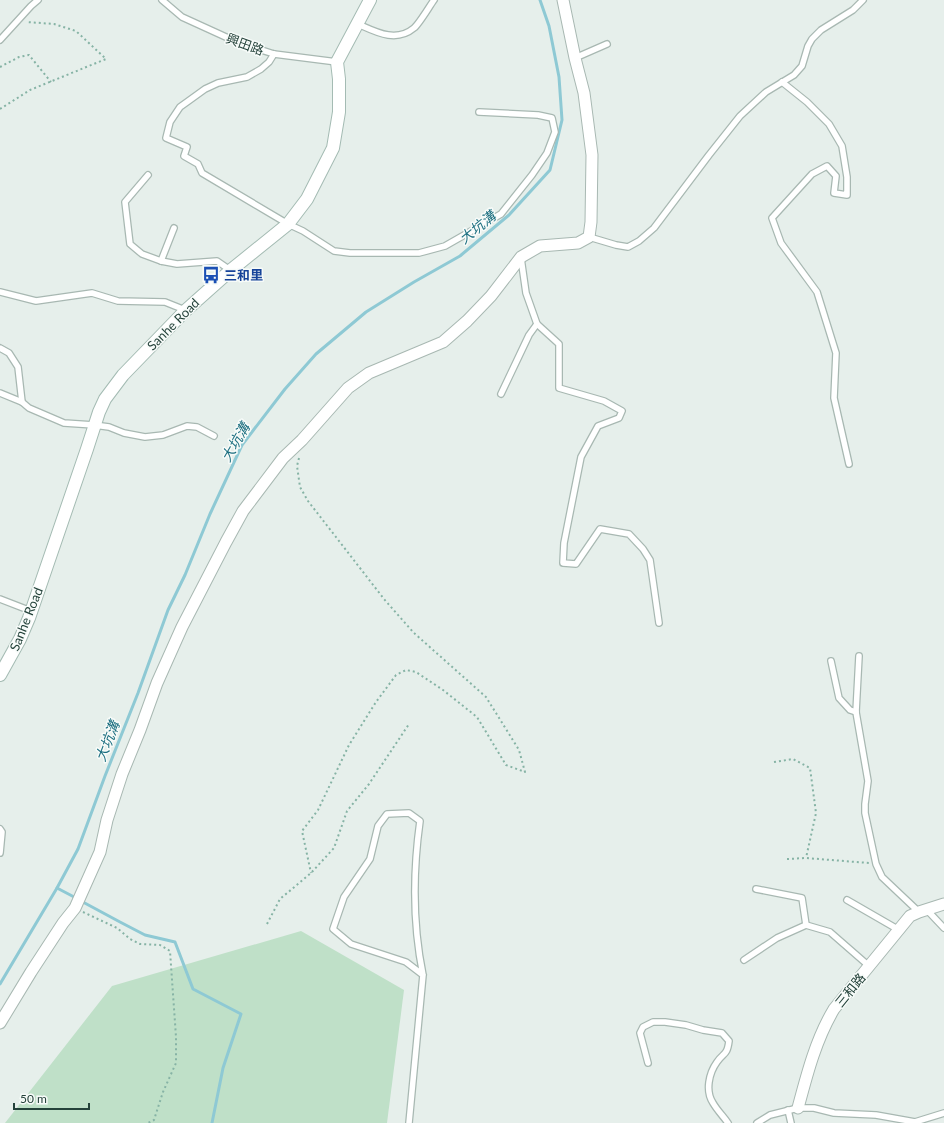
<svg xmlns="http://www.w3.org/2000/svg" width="944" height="1123" viewBox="0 0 944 1123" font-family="Lato,'Noto Sans TC',sans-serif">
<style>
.green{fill:#bfe0c8}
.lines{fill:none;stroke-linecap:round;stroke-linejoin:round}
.stream{stroke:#8ec9d4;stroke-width:3}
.lane-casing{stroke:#a8b8b2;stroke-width:8}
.street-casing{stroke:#a8b8b2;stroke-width:13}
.secondary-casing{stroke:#a4bbb3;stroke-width:14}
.path{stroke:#86b3a5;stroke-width:2;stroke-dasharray:2 3;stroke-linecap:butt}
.lane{stroke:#fff;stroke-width:5.5}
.street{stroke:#fff;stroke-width:11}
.secondary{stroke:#fff;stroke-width:12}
.labels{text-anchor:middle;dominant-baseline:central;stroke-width:3;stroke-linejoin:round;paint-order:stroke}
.street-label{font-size:13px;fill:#24423a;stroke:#f7fbf9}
.transit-label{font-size:13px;font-weight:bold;fill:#164399;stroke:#f7fbf9;text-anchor:start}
.water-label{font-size:14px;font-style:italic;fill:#1c6f80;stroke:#f7fbf9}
</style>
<rect width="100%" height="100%" fill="#e6efeb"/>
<path class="green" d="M301,931L404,990L387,1123H5L112,986Z"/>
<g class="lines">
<g class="stream">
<path d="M57,888L76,898"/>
<path d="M81,901L120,922L145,935L175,942L193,989L241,1014L223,1068L212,1123"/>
<path d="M0,984L57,888L78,849L105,776L138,693L168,610L185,575L210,514L242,445L285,389L316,354L366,312L414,282L460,256L509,215L550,170L562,120L559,77L549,26L540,0"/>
</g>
<g class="lane-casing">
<g id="lane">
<path d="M162,0L182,17L239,43L274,54L337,62"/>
<path d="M358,24C376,32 396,43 414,28C419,24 429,7 434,0"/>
<path d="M0,40L31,6L38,0"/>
<path d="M274,54L269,62L261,69L247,77L218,83L205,89L187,102L180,107L170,122L166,138L187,147L184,156L198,164L202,173L288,224L303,231L334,251L350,253H419L445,246L501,214L532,175L547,153L555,132L552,118L538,115L479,112"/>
<path d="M575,58L607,44"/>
<path d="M782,82L807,102L829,124L842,146L847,177V195L834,193L836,176L827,166L812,174L772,218L781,243L817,292L836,353L834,398L849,464"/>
<path d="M148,175L125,202L130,244L142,254L161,261L177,264L217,261L230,270"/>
<path d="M589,237L616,245L628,247L639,241L654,228L709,155L740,116L766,92L794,75L802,66L808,46L812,39L821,30L853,10L863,0"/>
<path d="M521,258L526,293L537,324L559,344V388L604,401L622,411L619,418L598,426L581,457L564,543L563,563L576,564L600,529L629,534L643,549L650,560L659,623"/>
<path d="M161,261L174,228"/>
<path d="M0,292L36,301L92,293L118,301L165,302L185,310"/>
<path d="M0,348L9,353L18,367L22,402L29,408L64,423L94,425L109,427L124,433L145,437L163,435L187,426L197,427L214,436"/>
<path d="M0,393L22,402"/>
<path d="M501,394L529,335L537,324"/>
<path d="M0,599L31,611"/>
<path d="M859,656L856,712L868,781L865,804V813L876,864L882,877L919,912"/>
<path d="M831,661L839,698L850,710L856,712"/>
<path d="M0,829L2,832L0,853"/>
<path d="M756,889L802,898L806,925"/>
<path d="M847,900L899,930"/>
<path d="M927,910L944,928"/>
<path d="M744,960L777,938L806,925L830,932L869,966"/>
<path d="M648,1063L640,1033L643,1027L653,1022H665L686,1025L703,1030L722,1033L729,1041C727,1056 724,1052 717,1062C709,1073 705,1091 713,1103C717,1110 723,1116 728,1123"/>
<path d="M788,1110L791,1123"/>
<path d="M409,1123L423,975C413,926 413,871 420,821L409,813L387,814L378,826L370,859L344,897L333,929L351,944L406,962L423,975"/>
<path d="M757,1123L770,1115L798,1108H814L834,1113L876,1115L915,1122L944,1113"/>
</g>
</g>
<g class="street-casing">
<g id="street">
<path d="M0,1023L31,972L63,923L75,908L100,852L107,820L122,774L140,730L157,683L182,627L226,542L243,511L283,458L302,440L348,388L369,373L443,342L467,321L491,296L521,257L540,246L578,243L589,237L591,222L592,155L584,93L575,58L563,0"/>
<path d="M798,1108C807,1074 816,1039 834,1009L910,916L919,912L944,904"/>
</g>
</g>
<g class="secondary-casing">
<path id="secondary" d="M0,675L20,639L29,618L87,449L99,412L105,399L123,375L185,311L231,270L288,224L307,199L333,148L339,112V79L337,62L370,0"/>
</g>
<g class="path">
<path d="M0,67L19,57L29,55L51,82"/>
<path d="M0,109L30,90L106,59L76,31L54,24L27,22"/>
<path d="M299,458L297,466L300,487L308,501L384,599L414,633L486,697L519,750L525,772L506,765L477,717L443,690L416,672L406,670L396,675L376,702L349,745L318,810L302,831L311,873"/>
<path d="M774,762L793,759L810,768L816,813L806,858"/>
<path d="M787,859L806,858L869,863"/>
<path d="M83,912L117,928L130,939L140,944L160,945L170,951L176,1037V1063L163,1092L154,1120L148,1123"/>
<path d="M267,924L280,899L311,873L334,848L347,811L369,784L409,724"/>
</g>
<use href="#lane" class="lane"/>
<use href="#street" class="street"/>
<use href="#secondary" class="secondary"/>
</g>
<defs>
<g id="bus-bare" transform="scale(1.38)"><path d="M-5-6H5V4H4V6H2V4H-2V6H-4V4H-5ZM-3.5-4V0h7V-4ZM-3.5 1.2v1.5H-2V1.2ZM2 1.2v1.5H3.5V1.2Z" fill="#1a4fb4" stroke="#f7fbf9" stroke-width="2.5" paint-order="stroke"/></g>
</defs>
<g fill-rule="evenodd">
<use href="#bus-bare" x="211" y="275"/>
</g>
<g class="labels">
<g class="street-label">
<text transform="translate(245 44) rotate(20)">興田路</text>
<text transform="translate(173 324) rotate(-45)">Sanhe Road</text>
<text transform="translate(26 619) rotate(-68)">Sanhe Road</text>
<text transform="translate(850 990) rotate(-51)">三和路</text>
</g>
<g class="transit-label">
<text x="224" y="275">三和里</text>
</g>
<g class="water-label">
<text transform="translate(477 227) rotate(-39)">大坑溝</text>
<text transform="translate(235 442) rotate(-60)">大坑溝</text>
<text transform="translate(107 741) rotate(-69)">大坑溝</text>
</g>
</g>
<path d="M14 1103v6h75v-6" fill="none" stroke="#24423a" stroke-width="2"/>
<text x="20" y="1103" font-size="12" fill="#24423a" stroke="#f7fbf9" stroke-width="3" paint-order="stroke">50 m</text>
</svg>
